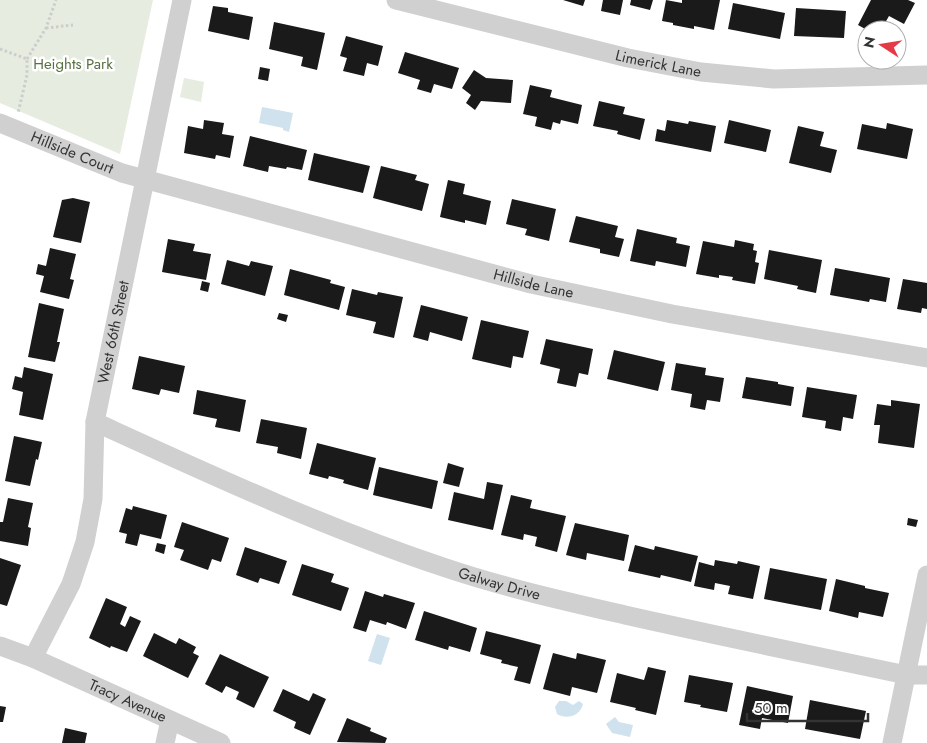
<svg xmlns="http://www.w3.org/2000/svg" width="927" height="743" viewBox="0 0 927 743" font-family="Jost,sans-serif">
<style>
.green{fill:#e6ecdf}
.water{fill:#cfe2ee}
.building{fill:#1a1a1a}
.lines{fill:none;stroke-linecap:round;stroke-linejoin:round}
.path{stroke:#cdcdcd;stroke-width:3;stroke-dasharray:2.5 2.5;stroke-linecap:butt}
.street{stroke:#d0d0d0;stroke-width:19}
.labels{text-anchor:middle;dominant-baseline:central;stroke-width:5;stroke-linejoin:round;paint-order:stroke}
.street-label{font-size:15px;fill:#333;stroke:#fff}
.park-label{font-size:15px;fill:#56703f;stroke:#fff}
</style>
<rect width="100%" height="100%" fill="#fff"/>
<g class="green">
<path d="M0,0H153L120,154L0,103Z"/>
<path d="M184,78L204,82L201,102L180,97Z"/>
</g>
<g class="water">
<path d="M262,107L293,113L289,132L283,130V128L259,123Z"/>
<path d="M377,634L390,638L381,665L368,661Z"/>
<path d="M559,701H566L573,705L579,701L583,704C580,716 567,720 557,714L555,707Z"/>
<path d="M615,717L619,722L633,725L630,737L612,733L606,724Z"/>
</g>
<g class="building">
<path d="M563,0H585L583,6Z"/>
<path d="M603,0H623L620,15L601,11Z"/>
<path d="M631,0H653L650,10L630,5Z"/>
<path d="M666,0L682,3V0H720L714,30L694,26V29L673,25V23L662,21Z"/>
<path d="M871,0H908L915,3L904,24L889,16L881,30H867L858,25Z"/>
<path d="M733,3L785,13L780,39L728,29Z"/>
<path d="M213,6L228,8V12L253,17L249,40L208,31Z"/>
<path d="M796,8L846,11L844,38L794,36Z"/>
<path d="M274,22L325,33L317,70L301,66L303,57L269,49Z"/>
<path d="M346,36L383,46L378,66L367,63L364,76L343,71L347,58L340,56Z"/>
<path d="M405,52L459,68L452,89L434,84L431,93L417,89L420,80L398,73Z"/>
<path d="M260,67L270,69L268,81L258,79Z"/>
<path d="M474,70L486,78L513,80L511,103L481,101L475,110L466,103L471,95L462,88Z"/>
<path d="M530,85L552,90L550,97L582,105L578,124L561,120L560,124L553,122L551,130L535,126L537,117L523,114Z"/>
<path d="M599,101L625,107L623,114L645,119L640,140L617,134L618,131L593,126Z"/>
<path d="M204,120L224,123L222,134L234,136L230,158L216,155L215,159L184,153L188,126L203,129Z"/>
<path d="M667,120L688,124L689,121L716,126L711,152L655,141L657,129L665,131Z"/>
<path d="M729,120L771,130L766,152L724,143Z"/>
<path d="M887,123L913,129L907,159L857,149L862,124L886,129Z"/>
<path d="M798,126L824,132L820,146L837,150L831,173L789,163Z"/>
<path d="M250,136L307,150L302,170L287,167L286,169L269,166L268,172L243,166Z"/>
<path d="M314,153L370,166L363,193L308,180Z"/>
<path d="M381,166L417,175L415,180L429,184L422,211L373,198Z"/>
<path d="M448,180L465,184L463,194L491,201L486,225L465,220V223L440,217Z"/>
<path d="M73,198L90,202L81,243L53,237L62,200Z"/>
<path d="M512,199L556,209L549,241L525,235L527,229L506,224Z"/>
<path d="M576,216L618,226L615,237L624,239L619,257L600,253V249L569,242Z"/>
<path d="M637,229L677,238L676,243L690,246L686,267L656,261L655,266L630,261Z"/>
<path d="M168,239L195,244L193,251L211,254L206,280L162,272Z"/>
<path d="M735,240L754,244L753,250L757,251L755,262L759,263L755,284L732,280L733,277L719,275V278L696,274L703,241L734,247Z"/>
<path d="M50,248L76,254L70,279L74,280L69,299L40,292L44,276L36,274L38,264L46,266Z"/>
<path d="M769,250L822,260L816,293L797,289L798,286L764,279Z"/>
<path d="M227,260L249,266L251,261L273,266L265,296L221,284Z"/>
<path d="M835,268L890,278L886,302L870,299L869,302L830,295Z"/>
<path d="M290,269L331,280L330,283L345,287L339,310L284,295Z"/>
<path d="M903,279L927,283V309L922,308L921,313L897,309Z"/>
<path d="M202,281L210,283L208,292L200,290Z"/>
<path d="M352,289L377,295L378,292L403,297L394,338L373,333L376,322L346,315Z"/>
<path d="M39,303L64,309L57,342H60L55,362L28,357Z"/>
<path d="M421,305L468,317L462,341L430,332L428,341L413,337Z"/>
<path d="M279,313L288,315L286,322L277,319Z"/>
<path d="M481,320L529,331L523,358L513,356L511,368L472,359Z"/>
<path d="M546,339L593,349L588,375L579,373L576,387L557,383L560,369L540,364Z"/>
<path d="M614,350L665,362L658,391L607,379Z"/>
<path d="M139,356L185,366L179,393L161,389L159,395L132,389Z"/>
<path d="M676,363L706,368L705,375L724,378L720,402L707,400L705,410L690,407L692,394L671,390Z"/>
<path d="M24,367L53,374L43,420L19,415L23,392L12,389L15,376L22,378Z"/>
<path d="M746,377L778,382V384L794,387L791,406L742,398Z"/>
<path d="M807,387L857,395L853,419L843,417L841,431L825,428L826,421L802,417Z"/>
<path d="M197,390L246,400L240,432L215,427L217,419L193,414Z"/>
<path d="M891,400L920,404L914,448L878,443L880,425H874L877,404L891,406Z"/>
<path d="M261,419L307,428L301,459L277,453L278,447L256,443Z"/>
<path d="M14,436L42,442L38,460L36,459L30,486L5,481Z"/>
<path d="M317,443L376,458L368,490L343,483L344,480L329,476L328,479L309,474Z"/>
<path d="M448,463L464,468L459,487L443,483Z"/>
<path d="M379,467L438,481L432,509L373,495Z"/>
<path d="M487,482L503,485L493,530L448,520L454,492L484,499Z"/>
<path d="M511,495L532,500L530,508L566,516L557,552L535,546L537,537L524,534L523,540L501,535Z"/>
<path d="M8,498L33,503L28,527L31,528L28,546L0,541V522H3Z"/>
<path d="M133,506L167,515L161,539L140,534L137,546L125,543L127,534L119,532L126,508L132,510Z"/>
<path d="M908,518L918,520L916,527L907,525Z"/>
<path d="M182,522L229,538L221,562L212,559L208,570L180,560L184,550L174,547Z"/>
<path d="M575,523L629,535L624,561L587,553L586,560L566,555Z"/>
<path d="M157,543L166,545L164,554L155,551Z"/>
<path d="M635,545L654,550L655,546L698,556L691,582L661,575L660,578L628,571Z"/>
<path d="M245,547L287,561L279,584L260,578L258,583L236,575Z"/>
<path d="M0,558L21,565L7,606L0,604Z"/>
<path d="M715,560L737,564L738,561L760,566L753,599L728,594L730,586L715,583L714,590L694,586L699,562L714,566Z"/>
<path d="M302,564L334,574L331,582L349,588L341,611L292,595Z"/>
<path d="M770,568L827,579L821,610L764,599Z"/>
<path d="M836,579L865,586V588L889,593L883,617L859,612L858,618L829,611Z"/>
<path d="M365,591L383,597L384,594L415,603L406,629L387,622L386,625L370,620L366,632L353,628Z"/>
<path d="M106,598L127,607L120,624L125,627L130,616L141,621L127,652L111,646L110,648L89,638Z"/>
<path d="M424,611L477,628L470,652L449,646L448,650L415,640Z"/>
<path d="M486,631L541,645L530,684L514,680L518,667L501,663L502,660L480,654Z"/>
<path d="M154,633L176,644L179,638L196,647L193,653L199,656L188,678L143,656Z"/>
<path d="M553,653L576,659L577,653L606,660L597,693L572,687L570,696L543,689Z"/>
<path d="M220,654L269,677L254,708L236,699L239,692L226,686L222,693L205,684Z"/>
<path d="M648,667L666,671L656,715L635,710L636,708L610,702L617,673L644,680Z"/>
<path d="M689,675L733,683L727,712L700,707L701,705L684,702Z"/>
<path d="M747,686L793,696L788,723L762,718L760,729L739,725Z"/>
<path d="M283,689L309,701L313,693L326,699L310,735L294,728L296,722L273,711Z"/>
<path d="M810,700L866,711L860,739L805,729Z"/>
<path d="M0,706L6,707L3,722H0Z"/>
<path d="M347,718L371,728L370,731L387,738L385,743L337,742Z"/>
<path d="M65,728L87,733L85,743H62Z"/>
</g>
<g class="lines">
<g class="path">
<path d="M46,28L73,25"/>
<path d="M0,49L27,59V75L18,113"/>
<path d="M27,59L46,28L56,0"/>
</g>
<g class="street">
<path id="s1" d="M396,0L628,58L701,72L774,79L927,75"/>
<path id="s2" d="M0,123L122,173L531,284L672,314L927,358"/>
<path id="s3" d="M95,422C209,474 323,527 443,567C502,587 564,601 625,615C718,636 812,655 906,675H927"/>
<path id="s4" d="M0,646L33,658L221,743"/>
<path id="s5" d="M33,658L71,584L85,542L93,499L95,422L182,0"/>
<path d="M165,743L170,720"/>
<path d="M892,743L927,575"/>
</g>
</g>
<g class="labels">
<g class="street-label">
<text stroke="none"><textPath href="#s1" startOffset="270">Limerick Lane</textPath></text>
<text stroke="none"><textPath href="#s2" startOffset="78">Hillside Court</textPath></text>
<text stroke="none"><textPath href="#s2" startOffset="558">Hillside Lane</textPath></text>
<text stroke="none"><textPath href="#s5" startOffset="340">West 66th Street</textPath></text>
<text stroke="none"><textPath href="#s3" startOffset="436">Galway Drive</textPath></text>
<text stroke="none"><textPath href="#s4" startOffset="139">Tracy Avenue</textPath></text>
</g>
<g class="park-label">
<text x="73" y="64">Heights Park</text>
</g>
</g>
<g transform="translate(882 45) rotate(282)"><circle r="24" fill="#ffffff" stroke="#adadad"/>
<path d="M0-4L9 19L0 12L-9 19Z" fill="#e63946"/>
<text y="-8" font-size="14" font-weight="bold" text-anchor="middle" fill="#333333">N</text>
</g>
<path d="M747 713v8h121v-8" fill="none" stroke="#333333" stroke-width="2.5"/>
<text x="754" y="713" font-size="15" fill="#333333" stroke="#ffffff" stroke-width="4" paint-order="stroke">50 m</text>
</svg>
